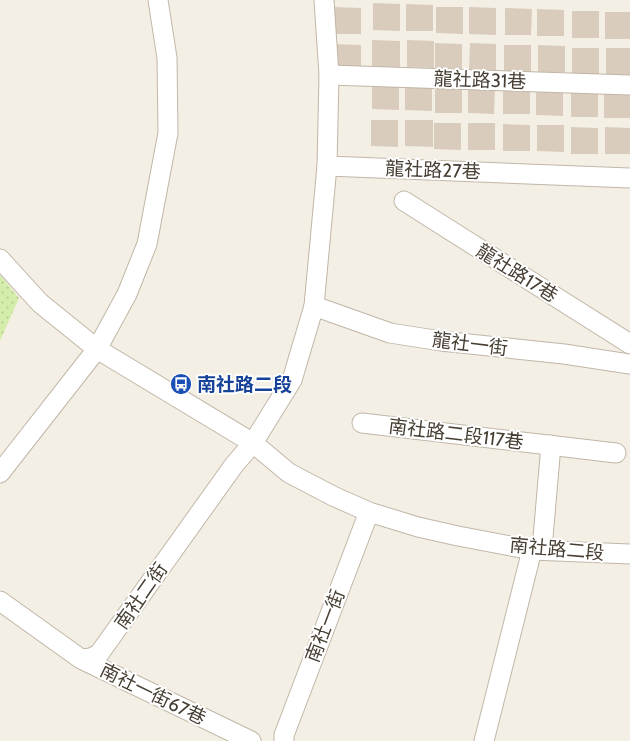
<svg xmlns="http://www.w3.org/2000/svg" width="630" height="741" viewBox="0 0 630 741" font-family="Cabin,'Noto Sans TC',sans-serif">
<style>
.grass{fill:url(#grass-dots)}
.building{fill:#daccbd}
.lines{fill:none;stroke-linecap:round;stroke-linejoin:round}
.minor-casing{stroke:#c1b6a7;stroke-width:21}
.minor{stroke:#fff;stroke-width:19}
.labels{text-anchor:middle;dominant-baseline:central;stroke-width:4;stroke-linejoin:round;paint-order:stroke}
.street-label{font-size:19px;fill:#483f34;stroke:#fff}
.transit-label{font-size:19px;font-weight:bold;fill:#164399;stroke:#fff;text-anchor:start}
</style>
<defs>
<pattern id="grass-dots" width="8" height="8" patternUnits="userSpaceOnUse" patternTransform="scale(1.25)"><rect width="8" height="8" fill="#d4edaa"/><path d="M2 2h.1M6 6h.1" fill="none" stroke="#b8cc93" stroke-width="1.8" stroke-linecap="round"/></pattern>
</defs>
<rect width="100%" height="100%" fill="#f4efe5"/>
<path class="grass" d="M0,275L19,298L0,341Z"/>
<g class="building">
<path d="M373,3L400,4V31L373,30Z"/>
<path d="M406,4L433,5V31H406Z"/>
<path d="M334,7L361,8V34H334Z"/>
<path d="M436,7H463V34L436,33Z"/>
<path d="M469,7L496,8V35L469,34Z"/>
<path d="M505,8L532,9L531,35H505Z"/>
<path d="M537,9L564,10V36H537Z"/>
<rect x="572" y="11" width="27" height="27"/>
<rect x="605" y="12" width="25" height="27"/>
<path d="M372,40L400,41V67H372Z"/>
<path d="M407,40L434,41V68L407,67Z"/>
<path d="M435,43L462,44V70H435Z"/>
<path d="M470,43L496,44V71L469,70Z"/>
<path d="M334,44L361,45V71H334Z"/>
<rect x="504" y="45" width="27" height="27"/>
<path d="M538,45L565,46V72H538Z"/>
<rect x="572" y="48" width="27" height="27"/>
<rect x="606" y="48" width="24" height="27"/>
<path d="M372,83H399V110L372,109Z"/>
<path d="M405,84H432V111L405,110Z"/>
<rect x="435" y="86" width="27" height="27"/>
<path d="M468,87H495L494,114L468,113Z"/>
<path d="M503,87L530,88V114H503Z"/>
<path d="M536,88L563,89V116L536,115Z"/>
<path d="M571,90L598,91V117H571Z"/>
<path d="M604,91L630,92V118H604Z"/>
<path d="M371,120H398V147L371,146Z"/>
<path d="M405,120H433V147L405,146Z"/>
<path d="M434,123H461V150L434,149Z"/>
<rect x="468" y="123" width="27" height="27"/>
<path d="M503,124L530,125V151H503Z"/>
<path d="M537,125H564V152L537,151Z"/>
<path d="M571,127L598,128V154H571Z"/>
<path d="M605,127L630,128V154H605Z"/>
</g>
<g class="lines">
<g class="minor-casing">
<g id="minor">
<path d="M324,0L329,75L327,166L630,178"/>
<path d="M329,75L630,85"/>
<path d="M404,201L630,344"/>
<path d="M0,259L40,303L97,349L253,443L289,473L333,496L369,512L418,527L458,536L532,550L630,554"/>
<path d="M314,306L390,333L441,341L564,354L630,364"/>
<path d="M362,423L616,453"/>
<path d="M0,473L97,349L127,294L147,244L168,133L167,58L158,0"/>
<path d="M542,549L551,445"/>
<path d="M0,601L81,659L91,658L99,654L234,465L253,443L292,380L314,306L327,166"/>
<path d="M81,659L251,741"/>
<path d="M284,741V735L289,722L369,512"/>
<path d="M484,741L532,550"/>
</g>
</g>
<use href="#minor" class="minor"/>
</g>
<defs>
<g id="bus-disc" transform="scale(1.125)"><circle r="9.5" fill="#1a4fb4" stroke="#fff"/><path d="M-5-6H5V4H4V6H2V4H-2V6H-4V4H-5ZM-3.5-4V0h7V-4ZM-3.5 1.2v1.5H-2V1.2ZM2 1.2v1.5H3.5V1.2Z" fill="#fff"/></g>
</defs>
<g fill-rule="evenodd">
<use href="#bus-disc" x="181" y="384"/>
</g>
<g class="labels">
<g class="street-label">
<text transform="translate(480 80) rotate(2)">龍社路31巷</text>
<text transform="translate(433 170) rotate(2)">龍社路27巷</text>
<text transform="translate(517 273) rotate(32)">龍社路17巷</text>
<text transform="translate(470 344) rotate(7)">龍社一街</text>
<text transform="translate(456 434) rotate(7)">南社路二段117巷</text>
<text transform="translate(557 549) rotate(5)">南社路二段</text>
<text transform="translate(141 596) rotate(-55)">南社二街</text>
<text transform="translate(325 626) rotate(-69)">南社一街</text>
<text transform="translate(153 694) rotate(26)">南社一街67巷</text>
</g>
<g class="transit-label">
<text x="197" y="384">南社路二段</text>
</g>
</g>
</svg>
